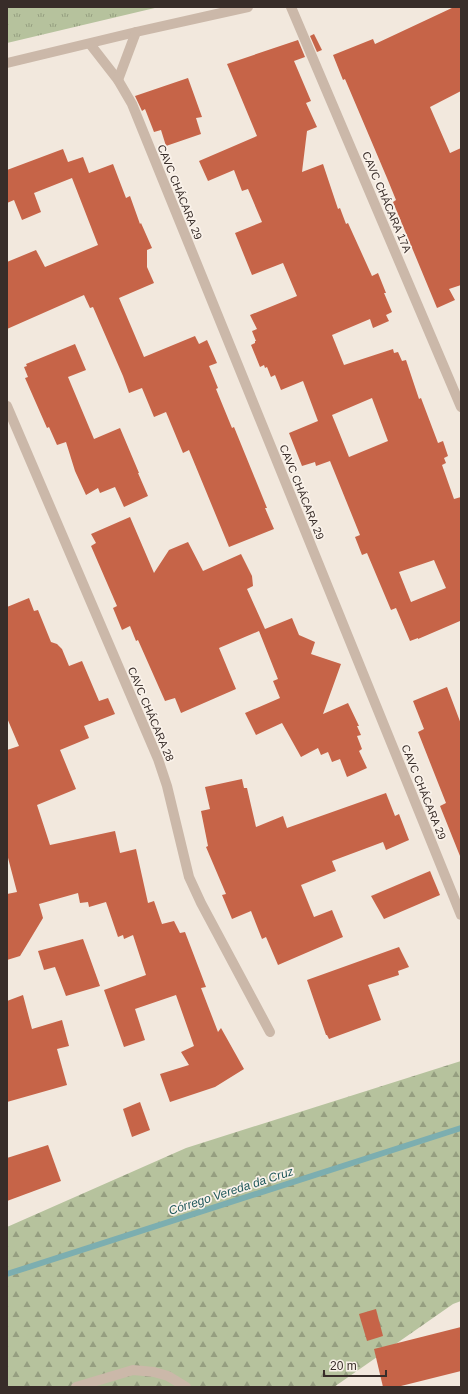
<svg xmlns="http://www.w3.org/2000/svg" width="468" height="1394" viewBox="0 0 468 1394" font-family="Arial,sans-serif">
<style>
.grass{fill:url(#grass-tufts)}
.forest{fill:url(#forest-firs)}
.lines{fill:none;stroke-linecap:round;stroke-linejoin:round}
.stream{stroke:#7caeb0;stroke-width:6}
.building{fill:#c66448;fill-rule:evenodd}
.minor{stroke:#cbb8a9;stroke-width:10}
.labels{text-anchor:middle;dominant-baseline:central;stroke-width:3.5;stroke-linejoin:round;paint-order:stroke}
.street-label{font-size:11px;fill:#382d29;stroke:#faf2ea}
.water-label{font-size:12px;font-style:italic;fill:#1e575a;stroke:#faf2ea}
</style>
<defs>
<pattern id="grass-tufts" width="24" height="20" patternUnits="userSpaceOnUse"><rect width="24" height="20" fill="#b6c29d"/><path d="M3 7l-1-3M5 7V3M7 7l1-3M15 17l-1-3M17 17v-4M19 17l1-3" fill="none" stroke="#959e80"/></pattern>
<pattern id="forest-firs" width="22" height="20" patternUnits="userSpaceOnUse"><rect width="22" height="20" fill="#b6c29d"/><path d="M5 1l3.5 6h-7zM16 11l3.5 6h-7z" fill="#959e80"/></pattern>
</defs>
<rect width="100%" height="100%" fill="#f2e8dd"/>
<path class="grass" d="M7,7H159L7,43Z"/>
<path class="forest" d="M461,1061V1301L453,1304L334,1387H65L58,1386L56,1387H7V1227L186,1148Z"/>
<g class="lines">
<path class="stream" d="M7,1274L461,1128"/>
</g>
<g class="building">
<path d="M454,7H461V91L430,107L450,153L461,148V285L449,289L455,300L437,308L393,202L396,200L387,178L345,79L343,80L333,55L373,39L375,44Z"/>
<path d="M314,34L322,50L317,52L310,36Z"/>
<path d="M298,40L305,57L294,61L311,101L306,103L317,127L307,131L302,172L323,164L338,209L340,208L346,224L348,223L372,276L378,273L386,293H384L392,312L386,315L389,321L373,328L370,319L332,335L344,365L393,349L394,353L398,352L402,361L406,360L419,399L421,398L438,443L443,441L448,456L444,458L446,463L442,465L454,499L461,497V623L460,621L418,639V638L410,641L396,608L391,610L367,553L362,555L355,537L360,535L330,461L316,466L315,462L302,466L289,433L318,421L303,381L281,390L275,375L271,377L267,367L265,368L264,365L260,367L251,345L255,343V341H256L252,331L257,329L250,315L297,296L283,263L252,275L235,233L262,222L248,189L242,191L234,170L208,181L199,161L257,136L227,64ZM372,398L388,441L349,457L332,415ZM434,560L446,588L411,602L399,572Z"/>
<path d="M188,78L202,117L196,118L201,134L166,146L161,130L154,132L145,109L142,111L135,96Z"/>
<path d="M63,149L68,162L83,157L89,173L113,164L126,198L130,196L140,224L141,223L152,248L147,250V267L154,283L119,298L144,357L195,336L199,344L207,340L217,363L209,366L218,388L216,389L232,428L234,427L267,508H265L274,529L229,547L189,450L183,453L166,412L154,417L142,388L129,393L123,376L93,307L90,308L84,295L7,329V262L36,250L45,267L98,245L72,178L34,193L41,212L22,220L14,200L7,203V170Z"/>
<path d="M75,344L86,370L68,377L94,439L120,428L139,473H138L148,496L124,507L115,487L100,493L98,488L86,495L75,471L66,442L57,445L49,427L47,428L25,378L28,377L24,367L27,366L26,364Z"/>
<path d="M130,517L154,573L169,550L188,542L203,571L241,554L252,576L253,586L247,589L265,629L292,618L299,635L315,642L311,654L341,664L323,714L348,703L359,726H357L361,735L357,736L362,749L359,751L367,768L347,777L340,759L332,762L328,752L321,755L318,748L301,757L282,723L256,735L245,713L280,698L273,681L278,679L259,631L219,648L236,689L181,713L175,698L165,701L138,640L136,641L130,626L122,630L113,608L117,606L91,546L96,543L91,534Z"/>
<path d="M29,598L34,611L38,610L51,642L57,644L62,649L69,666L82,661L99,701L108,698L115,714L84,726L89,738L60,750L76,789L37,805L50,845L115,831L120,853L136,849L148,903L154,901L162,924L174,921L180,933L185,932L206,987L201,988L218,1032L221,1028L244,1069L215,1087L170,1102L160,1074L189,1065L181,1052L194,1046L176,995L135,1009L145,1040L124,1047L104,990L146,975L133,935L124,939L123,935L118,937L106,902L89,907L88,902L80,903L78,893L39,904L43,918L20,956L7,960V894L17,892L7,854V750L19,746L7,718V607Z"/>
<path d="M447,687L461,724V856H460L440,806L446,803L418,732L424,729L413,701Z"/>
<path d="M242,779L244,788H247L256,827L283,816L287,828L386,793L395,816L399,814L409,840L386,850L383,842L332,861L336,871L301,885L314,917L332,910L343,937L278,965L266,937L262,939L251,911L232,919L222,895L226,894L206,847L208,846L201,811L210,809L205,787Z"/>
<path d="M430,871L440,895L384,919L371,896Z"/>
<path d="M83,939L100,986L66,996L55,967L44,970L38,951Z"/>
<path d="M399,947L409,967L398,971L399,975L368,985L381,1020L329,1039L327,1035H326L307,980Z"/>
<path d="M23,995L32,1029L62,1020L69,1046L57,1049L67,1085L7,1102V1001Z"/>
<path d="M140,1102L150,1130L132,1137L123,1109Z"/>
<path d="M48,1145L61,1181L7,1201V1158Z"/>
<path d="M376,1309L383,1336L367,1341L359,1314Z"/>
<path d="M461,1327V1371L397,1387H383L374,1349Z"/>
</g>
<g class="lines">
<g class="minor">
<path d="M291,7L461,407"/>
<path d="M90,44L118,80L132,104L461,915"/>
<path d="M7,63L136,32L248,7"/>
<path d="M118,80L136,32"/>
<path d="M7,406L158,759L167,786L189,877L201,903L270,1032"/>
<path d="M76,1387L133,1370L154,1372L168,1376L186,1387"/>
</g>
</g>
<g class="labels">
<g class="street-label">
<text transform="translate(180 192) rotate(68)">CAVC CHÁCARA 29</text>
<text transform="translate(387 202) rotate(67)">CAVC CHÁCARA 17A</text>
<text transform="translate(302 492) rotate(68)">CAVC CHÁCARA 29</text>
<text transform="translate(151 714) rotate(67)">CAVC CHÁCARA 28</text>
<text transform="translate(424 792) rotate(68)">CAVC CHÁCARA 29</text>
</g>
<g class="water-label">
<text transform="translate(231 1191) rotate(-18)">Córrego Vereda da Cruz</text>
</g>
</g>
<rect width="468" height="1394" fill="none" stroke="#382d29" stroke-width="16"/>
<path d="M324 1370v6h62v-6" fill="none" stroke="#382d29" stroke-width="2"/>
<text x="330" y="1370" font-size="12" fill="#382d29" stroke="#faf2ea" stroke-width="3" paint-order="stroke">20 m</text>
</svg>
